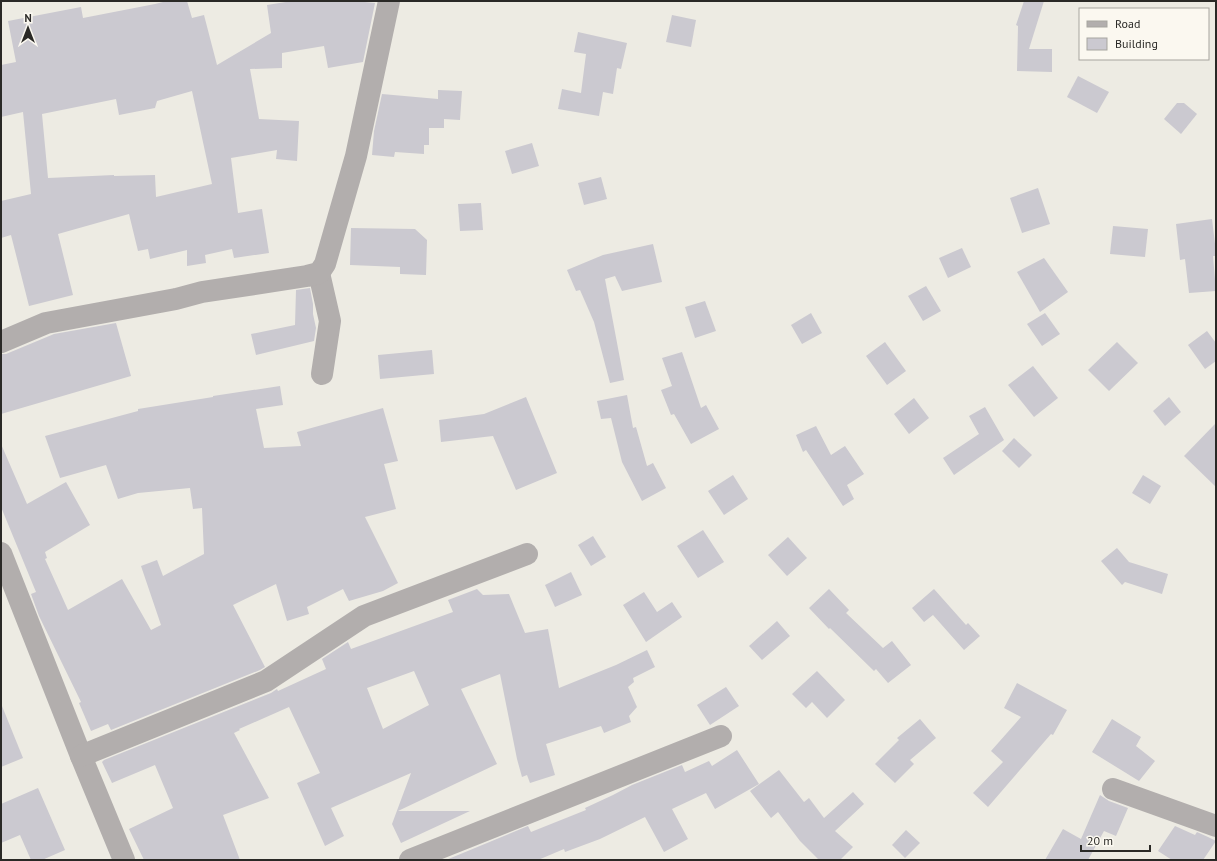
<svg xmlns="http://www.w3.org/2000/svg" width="1217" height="861" viewBox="0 0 1217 861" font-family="'PT Sans',sans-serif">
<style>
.building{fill:#cbc9d0;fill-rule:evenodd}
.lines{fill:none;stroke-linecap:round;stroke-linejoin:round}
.street{stroke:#b2aead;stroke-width:22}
</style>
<rect width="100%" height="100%" fill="#edebe3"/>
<g class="building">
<path d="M167,1H187L192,18L204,15L217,65L271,33L267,5L292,1H355L375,3L363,62L328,68L324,46L282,53V68L250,69L259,119L299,121L297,161L276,159L277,150L231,158L238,213L262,209L269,253L234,258L232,249L205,255L206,263L187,266V250L150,259L148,249L138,251L129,214L58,234L73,295L29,306L11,235L1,238V201L31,194L23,112L1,117V65L16,62L8,21L81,7L83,18L155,4ZM192,91L212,184L156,197L155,175L114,176V175L48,178L42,114L116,99L119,115L155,108L157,101Z"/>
<path d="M1024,1H1044L1029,49H1052V72L1017,71L1018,26L1016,25Z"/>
<path d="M672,15L696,20L691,47L666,42Z"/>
<path d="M578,32L627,43L621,69L617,68L613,94L603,92L599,116L558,109L562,89L581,93L586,54L574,52Z"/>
<path d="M1078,76L1109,92L1097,113L1067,97Z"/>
<path d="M438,90L462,91L460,120L444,119V128H429V145H424V154L395,152L394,157L372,155L374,131L382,94L438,99Z"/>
<path d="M1177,103H1184L1197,114L1181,134L1164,119Z"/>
<path d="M532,143L539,166L512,174L505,151Z"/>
<path d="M601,177L607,199L584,205L578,183Z"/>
<path d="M1038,188L1050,224L1022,233L1010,198Z"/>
<path d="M481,203L483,230L460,231L458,204Z"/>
<path d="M1212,219L1216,252V256H1213L1216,291L1189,293L1185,259L1180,260L1176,224Z"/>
<path d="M1113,226L1148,229L1145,257L1110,254Z"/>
<path d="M351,228L415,229L427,240L426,275L400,274V267L350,265Z"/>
<path d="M653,244L662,282L622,291L615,276L605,279L624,380L610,383L594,322L580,290L576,291L567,270L603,255Z"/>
<path d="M962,248L971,267L948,278L939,258Z"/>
<path d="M1044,258L1068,292L1040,312L1017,272Z"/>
<path d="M926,286L941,311L923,321L908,296Z"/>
<path d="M310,288L313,304V314L316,328L314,341L256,355L251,334L295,325L296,290Z"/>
<path d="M705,301L716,331L695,338L685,307Z"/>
<path d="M811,313L822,333L802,344L791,325Z"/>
<path d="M1045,313L1060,334L1042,346L1027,324Z"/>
<path d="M116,323L131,376L1,414V354H6L54,334Z"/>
<path d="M1207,331L1216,343V361L1205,369L1188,345Z"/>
<path d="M885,342L906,371L887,385L866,356Z"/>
<path d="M1117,342L1138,363L1109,391L1088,370Z"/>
<path d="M432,350L434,374L380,379L378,355Z"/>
<path d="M682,352L701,408L706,405L719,429L691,444L674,414L671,415L661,390L672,386L662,358Z"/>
<path d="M1033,366L1058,398L1034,417L1008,385Z"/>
<path d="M280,386L283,405L256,409L264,448L301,446L297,432L383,408L398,461L384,464L396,509L365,517L398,583L383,591L349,601L343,589L307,607L309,614L287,621L276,584L233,605L265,667L260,670L111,730L108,724L91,731L79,703L81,702L39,616L31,594L36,592L1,507V444L27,504L66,482L90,525L45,552L47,558L45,559L68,610L122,579L151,630L161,625L141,566L157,560L163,576L204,554L202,508L193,509L190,488L138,493L118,499L106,465L60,478L45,436L138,411V409L213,397V396Z"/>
<path d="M627,395L633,428L636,427L647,466L653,463L666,488L642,501L622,462L611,418L601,419L597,401Z"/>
<path d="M526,397L557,473L516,490L493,436L441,442L439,420L484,414Z"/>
<path d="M1169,397L1181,412L1165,426L1153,411Z"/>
<path d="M914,398L929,418L909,434L894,414Z"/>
<path d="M985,407L1004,440L954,475L943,458L979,434L969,416Z"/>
<path d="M1216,423V487L1184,456Z"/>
<path d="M816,426L831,455L845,446L864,474L847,485L854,499L843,506L806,450L803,452L796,435Z"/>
<path d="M1014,438L1032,455L1019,468L1002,451Z"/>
<path d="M733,475L748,499L724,515L708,491Z"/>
<path d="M1143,475L1161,486L1150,504L1132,493Z"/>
<path d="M703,530L724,562L698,578L677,546Z"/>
<path d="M593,536L606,557L591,566L578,545Z"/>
<path d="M788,537L807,558L787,576L768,555Z"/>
<path d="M1117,548L1129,562L1168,574L1162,594L1125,582L1122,585L1101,561Z"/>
<path d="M571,572L582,595L555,607L545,585Z"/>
<path d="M477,589L483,595L509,594L525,633L548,629L559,688L616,665L647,650L655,667L633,678L634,682L628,687L637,707L629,716L631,722L604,733L601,726L546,744L555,775L530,783L527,775L522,777L517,759L500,674L461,689L497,764L398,811H470L401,843L392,824L411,773L331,808L344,836L325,846L297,783L320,773L289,707L239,729L240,730L234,733L269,798L223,815L240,860H144L129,829L173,808L155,765L112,783L102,762L104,760L271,693L277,689L278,691L326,669L322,659L348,642L351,649L453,612L448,600ZM414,671L429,705L383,729L367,688Z"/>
<path d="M829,589L849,610L846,613L883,648L892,641L911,665L888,683L876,669L874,671L830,628L829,629L809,608Z"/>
<path d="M934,589L966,625L968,623L980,636L964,650L933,615L924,622L912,608Z"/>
<path d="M644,592L657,612L672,602L682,617L646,642L623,605Z"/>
<path d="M777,621L790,636L762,660L749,646Z"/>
<path d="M817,671L845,700L827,718L812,702L806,708L792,694Z"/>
<path d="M1017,683L1067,710L1053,735L1051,734L988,807L973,793L1003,762L991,751L1021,717L1004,708Z"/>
<path d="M726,687L739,706L710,725L697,705Z"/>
<path d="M1,706H2L23,758L1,767Z"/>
<path d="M920,719L936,738L910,760L914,764L895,783L875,764L899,740L897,738Z"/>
<path d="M1112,719L1141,737L1136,746L1155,761L1139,781L1092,752Z"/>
<path d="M737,750L759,784L715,809L706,793L672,809L688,839L664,852L645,817L600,839L565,852L564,849L538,860H446L528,826L531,832L586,810L585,808L613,795L632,785L682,765L685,772L709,761L712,766Z"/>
<path d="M779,770L804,802L809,798L824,818L853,792L864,804L835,831L853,847L840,860H819L800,841L778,812L771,818L750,791Z"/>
<path d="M38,788L65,850L42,860H31L20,835L1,843V804Z"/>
<path d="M1100,795L1109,801L1128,808L1116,836L1104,831L1088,860H1045L1063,829L1081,839Z"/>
<path d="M1175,826L1195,835L1197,832L1208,837L1216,841L1203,860H1172L1158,851Z"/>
<path d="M906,830L920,843L905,858L892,845Z"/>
</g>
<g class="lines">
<g class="street">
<path d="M319,273L330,321L322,374"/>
<path d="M1,342L46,323L176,299L202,292L307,276L319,273L325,264L356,156L389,1"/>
<path d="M1,553L81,756L124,860"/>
<path d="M81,756L266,681L364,616L527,554"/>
<path d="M1113,789L1216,826"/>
<path d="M410,860L721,736"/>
</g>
</g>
<rect width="1217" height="861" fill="none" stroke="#2a2926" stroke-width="4"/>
<rect x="1079" y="8" width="130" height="52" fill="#fbf8f0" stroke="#a7a59f"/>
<rect x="1087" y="21" width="20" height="6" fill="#b2aead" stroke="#a7a59f"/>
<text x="1115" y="28" font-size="12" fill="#2a2926">Road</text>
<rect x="1087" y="38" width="20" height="12" fill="#cbc9d0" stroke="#a7a59f"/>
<text x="1115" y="48" font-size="12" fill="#2a2926">Building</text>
<g transform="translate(28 28)" stroke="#fbf8f0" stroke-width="3" paint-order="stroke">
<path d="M0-3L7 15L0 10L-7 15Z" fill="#2a2926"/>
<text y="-6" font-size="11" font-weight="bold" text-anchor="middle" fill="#2a2926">N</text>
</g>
<path d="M1081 845v6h69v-6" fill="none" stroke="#2a2926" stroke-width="2"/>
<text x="1087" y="845" font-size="12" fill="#2a2926" stroke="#fbf8f0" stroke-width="3" paint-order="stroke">20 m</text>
</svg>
